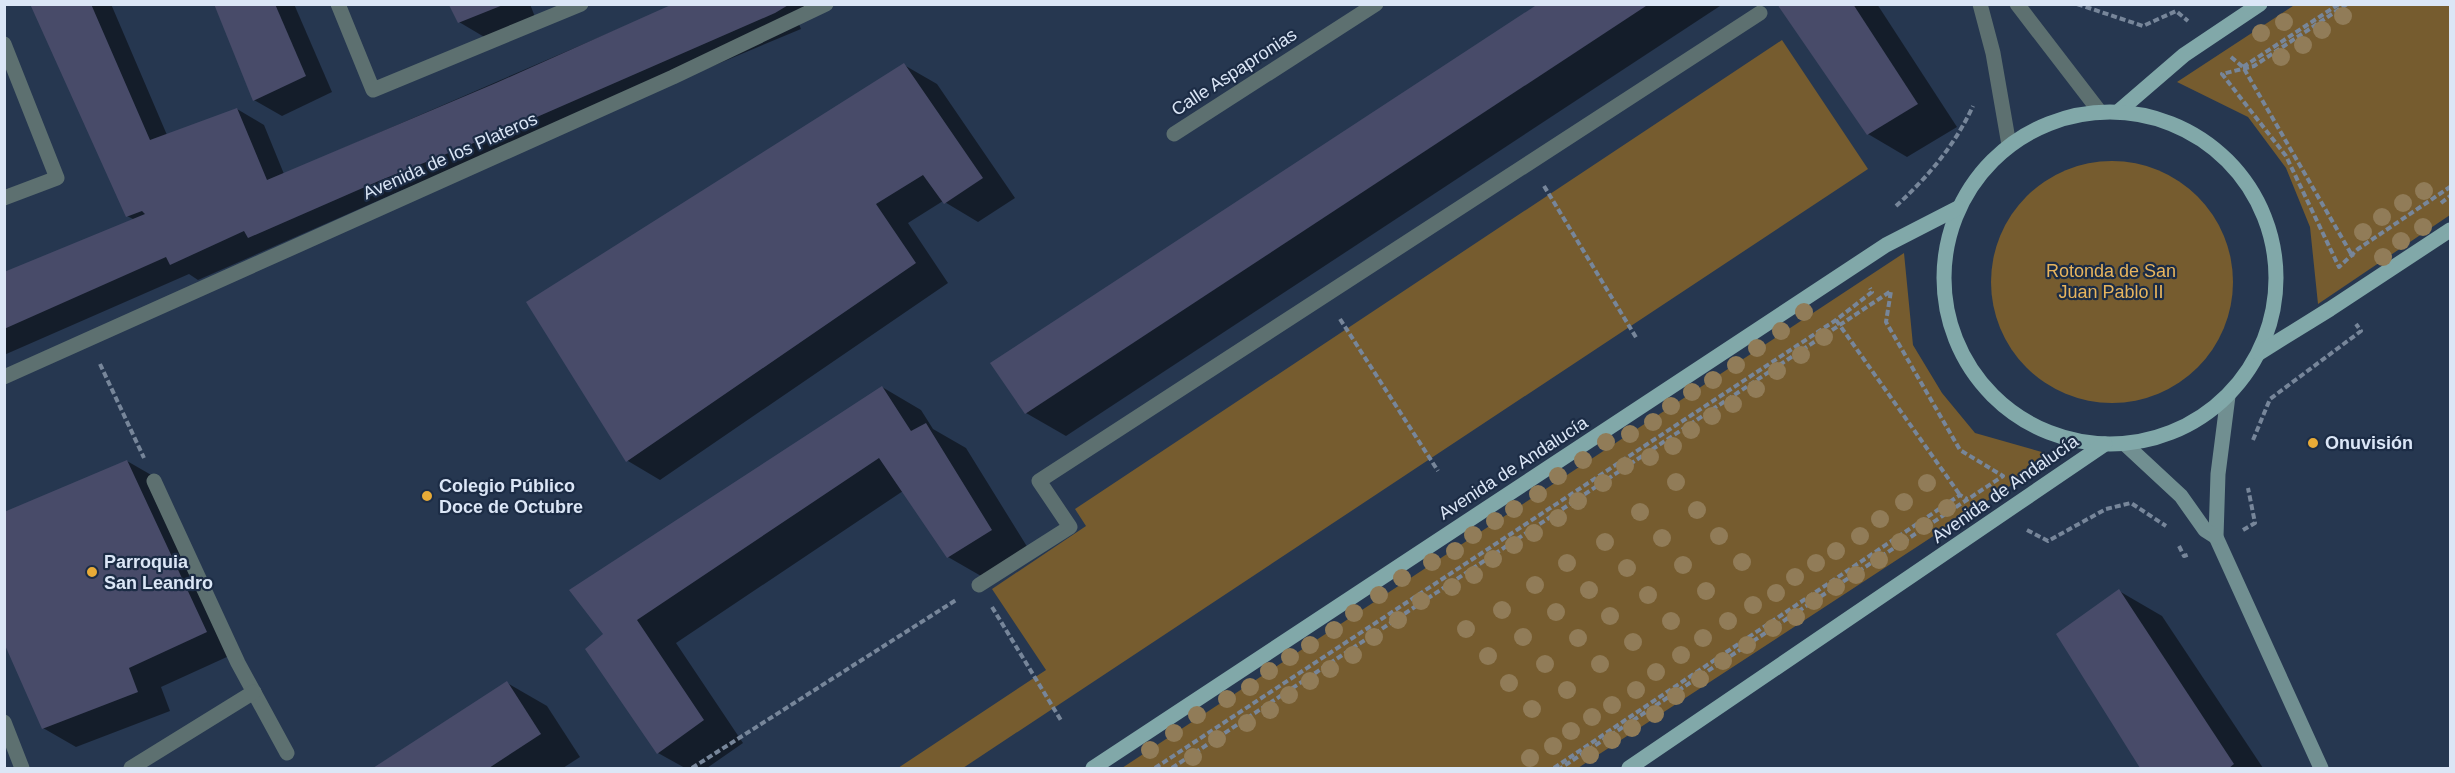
<svg xmlns="http://www.w3.org/2000/svg" width="2455" height="773" viewBox="0 0 2455 773" font-family="Arial,sans-serif">
<style>
.green{fill:#765c2f}
.shadow{fill:#0007}
.building{fill:#484b69}
.lines{fill:none;stroke-linecap:round;stroke-linejoin:round}
.path{stroke:#77869a;stroke-width:4;stroke-dasharray:6 3;stroke-linecap:butt}
.pedestrian{stroke:#5d7070;stroke-width:15}
.minor{stroke:#5d7070;stroke-width:15}
.tertiary{stroke:#5d7070;stroke-width:15}
.secondary{stroke:#718f91;stroke-width:15}
.primary{stroke:#81a8a9;stroke-width:15}
.tree{fill:#917c58}
.poi-dot{fill:#e8ab37;stroke:#1c2c45;stroke-width:2}
.labels{text-anchor:middle;dominant-baseline:central;stroke-width:4.5;stroke-linejoin:round;paint-order:stroke}
.street-label{font-size:18px;fill:#dbe6f6;stroke:#1c2c45}
.park-label{font-size:18px;fill:#e8b55e;stroke:#1c2c45}
.poi-label{font-size:18px;font-weight:bold;fill:#dbe6f6;stroke:#1c2c45;text-anchor:start}
</style>
<rect width="100%" height="100%" fill="#263750"/>
<g class="green">
<path d="M2296,4L2450,5V215L2318,304L2310,227L2286,168L2248,117L2177,82Z"/>
<path d="M1782,40L1868,169L963,768H898L1046,670L992,589L1086,526L1075,509Z"/>
<circle cx="2112" cy="282" r="121"/>
<path d="M1904,253L1913,345L1942,393L1975,433L2056,456L1578,768H1122Z"/>
</g>
<g class="shadow">
<path d="M32,4H111L167,135L237,109L264,125L284,174L676,4H828L798,22L801,29L670,84L400,191L198,280L189,274L4,355V274L135,220L127,216Z"/>
<path d="M215,4H294L332,92L282,116L254,100Z"/>
<path d="M451,4H530L535,17L486,38L459,22Z"/>
<path d="M1541,4H1723L1066,436L1026,413Z"/>
<path d="M1778,4H1877L1957,127L1907,157L1868,134Z"/>
<path d="M904,65L937,84L1015,198L978,222L943,201L908,223L948,283L660,480L628,461L528,302Z"/>
<path d="M882,387L921,410L933,429L966,448L1031,553L988,580L948,557L903,491L676,643L743,743L707,768H685L658,753L587,650Z"/>
<path d="M127,461L160,480L240,651L161,687L170,711L76,747L43,728Z"/>
<path d="M2119,591L2162,616L2263,768H2142L2058,634Z"/>
<path d="M507,683L547,706L580,757L563,768H376Z"/>
</g>
<g class="building">
<path d="M30,4H91L150,140L237,108L267,180L496,83L673,4H790L775,13L514,127L381,180L248,238L244,231L170,265L166,257L4,329V272L145,214L142,211L126,217Z"/>
<path d="M214,4H275L306,76L253,101Z"/>
<path d="M1538,4H1649L1025,414L990,363Z"/>
<path d="M1777,4H1853L1918,104L1867,135Z"/>
<path d="M449,5H503L458,23Z"/>
<path d="M904,63L983,178L944,204L923,175L876,204L916,263L626,462L526,302Z"/>
<path d="M882,386L911,431L926,423L992,530L947,558L879,458L637,620L704,720L657,754L585,649L603,634L569,590Z"/>
<path d="M127,460L207,632L129,668L138,692L42,729L4,643V512Z"/>
<path d="M2119,589L2234,764L2229,768H2140L2056,634Z"/>
<path d="M507,681L541,734L489,768H373Z"/>
</g>
<g class="lines">
<g class="path">
<path d="M2077,4L2143,26L2176,11L2188,21"/>
<path d="M2347,4L2254,66L2222,74L2286,156L2339,267L2358,249L2450,187"/>
<path d="M2231,57L2243,67L2353,257"/>
<path d="M2243,67L2339,4"/>
<path d="M1544,186L1637,339"/>
<path d="M2441,203L2450,196"/>
<path d="M1896,206C1928,177 1955,145 1973,106"/>
<path d="M1340,319L1438,471"/>
<path d="M1836,320L1960,495"/>
<path d="M100,364L144,458"/>
<path d="M2253,440L2270,399L2361,331L2356,324"/>
<path d="M2027,530L2048,541L2106,509L2131,503L2166,526"/>
<path d="M2243,530L2255,523L2248,488"/>
<path d="M2179,546L2184,556L2190,554"/>
<path d="M992,607L1062,722"/>
<path d="M692,768L956,600"/>
<path d="M1155,768L1836,320L1872,292L1870,288"/>
<path d="M1172,768L1891,291L1886,322L1960,450L2003,476L1561,768"/>
<path d="M1554,768L1960,495L1967,499"/>
</g>
<g class="pedestrian">
<path d="M4,377L673,77L826,4"/>
<path d="M154,481L238,663L287,753"/>
<path d="M979,585L1070,527L1039,481L1760,13"/>
<path d="M4,722L22,768"/>
</g>
<g class="minor">
<path d="M338,4L373,90L581,4"/>
<path d="M4,44L57,178L4,198"/>
<path d="M1174,134L1376,4"/>
<path d="M131,768L254,692"/>
</g>
<g class="tertiary">
<path d="M1980,4L1993,53L2009,145"/>
<path d="M2017,4L2100,112"/>
</g>
<g class="secondary">
<path d="M2228,396L2218,474L2216,537L2321,768"/>
<path d="M2125,444L2181,496L2205,530L2216,537"/>
</g>
<g class="primary">
<path d="M2119,111L2184,55L2260,4"/>
<circle cx="2110" cy="278" r="166"/>
<path d="M2259,353L2330,309L2450,230"/>
<path d="M1093,768L1886,245L1958,208"/>
<path d="M1629,768L2105,444"/>
</g>
</g>
<g class="tree">
<circle cx="2343" cy="16" r="9"/>
<circle cx="2284" cy="22" r="9"/>
<circle cx="2322" cy="30" r="9"/>
<circle cx="2261" cy="33" r="9"/>
<circle cx="2303" cy="45" r="9"/>
<circle cx="2281" cy="57" r="9"/>
<circle cx="2424" cy="191" r="9"/>
<circle cx="2403" cy="203" r="9"/>
<circle cx="2382" cy="217" r="9"/>
<circle cx="2423" cy="227" r="9"/>
<circle cx="2363" cy="232" r="9"/>
<circle cx="2401" cy="241" r="9"/>
<circle cx="2383" cy="257" r="9"/>
<circle cx="1804" cy="312" r="9"/>
<circle cx="1781" cy="331" r="9"/>
<circle cx="1824" cy="337" r="9"/>
<circle cx="1757" cy="348" r="9"/>
<circle cx="1801" cy="355" r="9"/>
<circle cx="1736" cy="365" r="9"/>
<circle cx="1777" cy="371" r="9"/>
<circle cx="1713" cy="380" r="9"/>
<circle cx="1756" cy="389" r="9"/>
<circle cx="1692" cy="392" r="9"/>
<circle cx="1733" cy="404" r="9"/>
<circle cx="1671" cy="406" r="9"/>
<circle cx="1712" cy="416" r="9"/>
<circle cx="1653" cy="422" r="9"/>
<circle cx="1691" cy="430" r="9"/>
<circle cx="1630" cy="434" r="9"/>
<circle cx="1606" cy="442" r="9"/>
<circle cx="1673" cy="446" r="9"/>
<circle cx="1650" cy="457" r="9"/>
<circle cx="1583" cy="460" r="9"/>
<circle cx="1625" cy="466" r="9"/>
<circle cx="1558" cy="476" r="9"/>
<circle cx="1676" cy="482" r="9"/>
<circle cx="1603" cy="483" r="9"/>
<circle cx="1927" cy="483" r="9"/>
<circle cx="1538" cy="494" r="9"/>
<circle cx="1578" cy="501" r="9"/>
<circle cx="1904" cy="502" r="9"/>
<circle cx="1947" cy="508" r="9"/>
<circle cx="1514" cy="509" r="9"/>
<circle cx="1697" cy="510" r="9"/>
<circle cx="1640" cy="512" r="9"/>
<circle cx="1558" cy="518" r="9"/>
<circle cx="1880" cy="519" r="9"/>
<circle cx="1495" cy="521" r="9"/>
<circle cx="1924" cy="526" r="9"/>
<circle cx="1534" cy="533" r="9"/>
<circle cx="1473" cy="535" r="9"/>
<circle cx="1719" cy="536" r="9"/>
<circle cx="1860" cy="536" r="9"/>
<circle cx="1662" cy="538" r="9"/>
<circle cx="1605" cy="542" r="9"/>
<circle cx="1900" cy="542" r="9"/>
<circle cx="1514" cy="545" r="9"/>
<circle cx="1455" cy="551" r="9"/>
<circle cx="1836" cy="551" r="9"/>
<circle cx="1493" cy="559" r="9"/>
<circle cx="1879" cy="560" r="9"/>
<circle cx="1432" cy="562" r="9"/>
<circle cx="1742" cy="562" r="9"/>
<circle cx="1567" cy="563" r="9"/>
<circle cx="1816" cy="563" r="9"/>
<circle cx="1683" cy="565" r="9"/>
<circle cx="1627" cy="568" r="9"/>
<circle cx="1474" cy="575" r="9"/>
<circle cx="1856" cy="575" r="9"/>
<circle cx="1795" cy="577" r="9"/>
<circle cx="1402" cy="578" r="9"/>
<circle cx="1535" cy="585" r="9"/>
<circle cx="1452" cy="587" r="9"/>
<circle cx="1836" cy="587" r="9"/>
<circle cx="1589" cy="590" r="9"/>
<circle cx="1706" cy="591" r="9"/>
<circle cx="1776" cy="593" r="9"/>
<circle cx="1379" cy="595" r="9"/>
<circle cx="1648" cy="595" r="9"/>
<circle cx="1421" cy="601" r="9"/>
<circle cx="1814" cy="601" r="9"/>
<circle cx="1753" cy="605" r="9"/>
<circle cx="1502" cy="610" r="9"/>
<circle cx="1556" cy="612" r="9"/>
<circle cx="1354" cy="613" r="9"/>
<circle cx="1610" cy="616" r="9"/>
<circle cx="1796" cy="617" r="9"/>
<circle cx="1398" cy="620" r="9"/>
<circle cx="1671" cy="621" r="9"/>
<circle cx="1728" cy="621" r="9"/>
<circle cx="1773" cy="628" r="9"/>
<circle cx="1466" cy="629" r="9"/>
<circle cx="1334" cy="630" r="9"/>
<circle cx="1374" cy="637" r="9"/>
<circle cx="1523" cy="637" r="9"/>
<circle cx="1578" cy="638" r="9"/>
<circle cx="1703" cy="638" r="9"/>
<circle cx="1633" cy="642" r="9"/>
<circle cx="1310" cy="645" r="9"/>
<circle cx="1747" cy="645" r="9"/>
<circle cx="1353" cy="655" r="9"/>
<circle cx="1681" cy="655" r="9"/>
<circle cx="1488" cy="656" r="9"/>
<circle cx="1290" cy="657" r="9"/>
<circle cx="1723" cy="661" r="9"/>
<circle cx="1545" cy="664" r="9"/>
<circle cx="1600" cy="664" r="9"/>
<circle cx="1330" cy="669" r="9"/>
<circle cx="1269" cy="671" r="9"/>
<circle cx="1656" cy="672" r="9"/>
<circle cx="1700" cy="679" r="9"/>
<circle cx="1310" cy="681" r="9"/>
<circle cx="1509" cy="683" r="9"/>
<circle cx="1250" cy="687" r="9"/>
<circle cx="1567" cy="690" r="9"/>
<circle cx="1636" cy="690" r="9"/>
<circle cx="1289" cy="695" r="9"/>
<circle cx="1676" cy="696" r="9"/>
<circle cx="1227" cy="699" r="9"/>
<circle cx="1612" cy="705" r="9"/>
<circle cx="1532" cy="709" r="9"/>
<circle cx="1270" cy="710" r="9"/>
<circle cx="1655" cy="714" r="9"/>
<circle cx="1197" cy="715" r="9"/>
<circle cx="1592" cy="717" r="9"/>
<circle cx="1247" cy="723" r="9"/>
<circle cx="1632" cy="728" r="9"/>
<circle cx="1571" cy="731" r="9"/>
<circle cx="1174" cy="733" r="9"/>
<circle cx="1217" cy="739" r="9"/>
<circle cx="1612" cy="740" r="9"/>
<circle cx="1553" cy="746" r="9"/>
<circle cx="1150" cy="750" r="9"/>
<circle cx="1590" cy="755" r="9"/>
<circle cx="1193" cy="757" r="9"/>
<circle cx="1530" cy="758" r="9"/>
</g>
<g class="poi-dot">
<circle cx="2313" cy="443" r="6"/>
<circle cx="427" cy="496" r="6"/>
<circle cx="92" cy="572" r="6"/>
</g>
<g class="labels">
<g class="street-label">
<text transform="translate(1234 72) rotate(-33)">Calle Aspapronias</text>
<text transform="translate(450 156) rotate(-24)">Avenida de los Plateros</text>
<text transform="translate(1513 468) rotate(-33)">Avenida de Andalucía</text>
<text transform="translate(2005 489) rotate(-35)">Avenida de Andalucía</text>
</g>
<g class="park-label">
<text x="2111" y="271">Rotonda de San<tspan x="2111" dy="21">Juan Pablo II</tspan></text>
</g>
<g class="poi-label">
<text x="2325" y="443">Onuvisión</text>
<text x="439" y="486">Colegio Público<tspan x="439" dy="21">Doce de Octubre</tspan></text>
<text x="104" y="562">Parroquia<tspan x="104" dy="21">San Leandro</tspan></text>
</g>
</g>
<rect width="2455" height="773" fill="none" stroke="#dbe6f6" stroke-width="12"/>
</svg>
